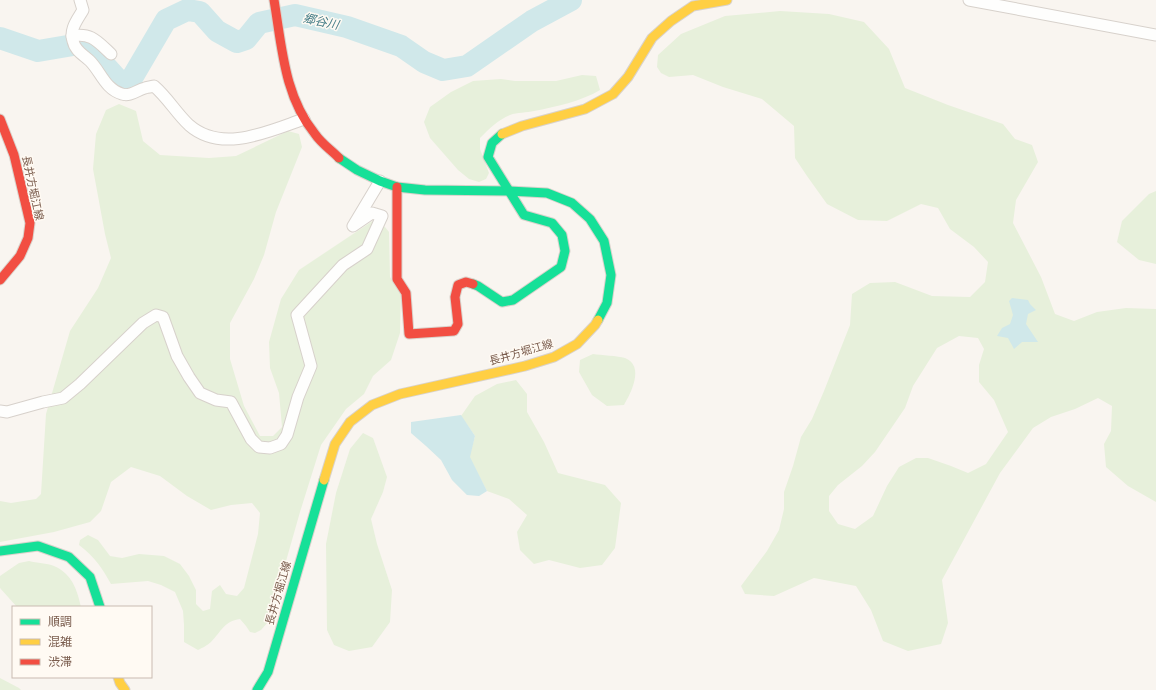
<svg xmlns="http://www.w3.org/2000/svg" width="1156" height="690" viewBox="0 0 1156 690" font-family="'PT Sans','Noto Sans JP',sans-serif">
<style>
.green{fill:#e7f0db;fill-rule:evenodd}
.water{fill:#d0e8ea}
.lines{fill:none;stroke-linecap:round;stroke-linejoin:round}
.river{stroke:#d0e8ea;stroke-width:22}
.street-casing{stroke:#d7d1cb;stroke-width:13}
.fast-casing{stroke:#d9d2cb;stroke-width:11}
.slow-casing{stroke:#d9d2cb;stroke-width:11}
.jam-casing{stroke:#d9d2cb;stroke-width:11}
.street{stroke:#fefefd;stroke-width:11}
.fast{stroke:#16e098;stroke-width:9}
.slow{stroke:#ffcf43;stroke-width:9}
.jam{stroke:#f24e42;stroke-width:9}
.labels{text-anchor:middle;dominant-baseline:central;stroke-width:3;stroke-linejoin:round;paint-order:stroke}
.street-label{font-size:11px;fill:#7a5c4d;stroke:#fffaf3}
.water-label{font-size:12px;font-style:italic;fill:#437c86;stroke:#fffaf3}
</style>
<rect width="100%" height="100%" fill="#f9f5f0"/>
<g class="green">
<path d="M780,11L829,14L864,22L889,49L905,88L948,105L1003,124L1015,139L1032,145L1038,162L1016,200L1013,223L1041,277L1055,314L1074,321L1097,312L1126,308L1156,309V502L1128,486L1106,467L1104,444L1111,431L1112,406L1098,398L1075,409L1051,417L1033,428L1000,473L942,580L948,623L941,644L908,651L883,641L871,610L856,586L814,578L774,596L745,594L741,586L767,551L779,530L784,509V492L793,466L801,437L812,419L824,391L850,325L852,294L870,283L895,282L932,296L970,297L985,282L988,262L974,247L950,229L938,208L921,204L887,221L858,220L827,204L807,176L795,158L794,126L762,99L723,87L693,75L669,77L661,73L657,67L658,55L681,34L725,16ZM959,336L978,338L984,349L979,365V382L994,400L1008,432L986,464L968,473L951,466L928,458H916L899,467L887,486L873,516L855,529L838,524L829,511V496L838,485L862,466L875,452L905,408L913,386L937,348Z"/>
<path d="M582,75L596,76L600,90C582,101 555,107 534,111C527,113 517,112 510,115C498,120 489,129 480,138V149L489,173L486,179L479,182L469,179L458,170L430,138L424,122L430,107L451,92L473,81L501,79L515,81H556Z"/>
<path d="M119,104L136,111L143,141L160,155L209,158L236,156L288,131L299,134L302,147L276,212L264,255L254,279L230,323V359L244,406L260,436H273L282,427L279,393L270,368L269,342L281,299L299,270L374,220L385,227L389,232L390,277L401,294L400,333L391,360L373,376L364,394L346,409L321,445L300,512L269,621L261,630L255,633L250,632L246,626L240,619C224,621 221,632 211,642C208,645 202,648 198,650L184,642V625L183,611L175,592L161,585L148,581L111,584C102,568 95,557 79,545L80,540L88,535L98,540L110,556L122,558L139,554L164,556L180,564L189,576L196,590V604L203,611L210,609L212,591L220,585L226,594L237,596L244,588L258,534L260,513L252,503L231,505L211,510L187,496L160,476L131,467L111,482L101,511L90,522L54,532L0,542V501L11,503L36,499L41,494L46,414L70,331L98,288L111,258L105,234L93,169L96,134L106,110Z"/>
<path d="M1156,191V264L1139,260L1117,242L1122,221L1149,194Z"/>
<path d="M593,354C601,355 618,356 625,358C645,366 631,393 624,405L607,406L592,395L579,372L580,360Z"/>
<path d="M516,380L527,394V412L544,442L558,473L605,485L621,503L615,548L602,565L580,568L549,560L534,564L520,550L517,532L527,515L509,499L487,491L469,457L475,436L461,416L475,396L497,384Z"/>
<path d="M363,433L373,438L387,477L383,492L371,519L377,544L392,590L390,622L372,647L349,651L334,645L327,630L326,544L336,493L350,449Z"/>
<path d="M29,561C37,563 47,563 54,566C72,574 77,589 81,607H17L0,588V576L19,563Z"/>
<path d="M0,678L19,688L21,690H0Z"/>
</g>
<g class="water">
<path d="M1012,298L1028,300L1030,304L1036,310L1028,314L1026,324L1038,342H1022L1014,349L1008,338L997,336L1002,328L1010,324L1013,315L1009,301Z"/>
<path d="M461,415L475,436L470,457L487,491L479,496L467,495L452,480L441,460L426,446L411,433V422Z"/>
</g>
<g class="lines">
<path class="river" d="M0,38L38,51L85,43L121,83L132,78L166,20L187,10L200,12L217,31L237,42L246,39L259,23L295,15L347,27L401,46L424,62L443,70L467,66L532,21L571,0"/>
<g class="street-casing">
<g id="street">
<path d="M80,0L83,10C78,19 69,29 73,41C75,51 84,55 90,61C101,72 105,89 122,94C130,97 137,90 145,88C147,87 151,87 154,86C168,98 176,113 189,125C222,154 269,131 304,119"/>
<path d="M969,0L1156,35"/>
<path d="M72,36C91,32 98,42 111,54"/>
<path d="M0,411L7,412L43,402L63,398L80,384L143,323L156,315L163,317L177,356L189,377L200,393L216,400L231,402L251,439L259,447L270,448L281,444L287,435L298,397L311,366L297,315L343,265L367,249L382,216L372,213L353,226L380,181"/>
</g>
</g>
<g class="fast-casing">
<g id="fast">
<path d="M339,158L357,170L380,181L397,187L425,190L509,191L547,193L572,203L590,219L604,241L611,275L607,303L598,320"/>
<path d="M473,284L478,286L502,302L513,300L561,267L565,251L562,235L552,223L524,215L488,157L492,143L502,134"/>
<path d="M0,551L38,546L69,557L90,577L100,607"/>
<path d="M257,690L268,672L324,480"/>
</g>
</g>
<g class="slow-casing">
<g id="slow">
<path d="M502,134L522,126L585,109L613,94L628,77L652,38L671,21L693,6L727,0"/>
<path d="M324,480L335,444L350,422L372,405L400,394L525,366L554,357L577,344L595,325L598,320"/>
<path d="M118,677L120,683L125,690"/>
</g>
</g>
<g class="jam-casing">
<g id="jam">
<path d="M274,0C282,47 284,96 315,134C321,143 331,150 339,158"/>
<path d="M0,119L14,155L30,223L28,238L20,256L0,280"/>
<path d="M397,187V279L406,293L409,334L454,331L458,324L455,297L458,285L466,282L473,284"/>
</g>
</g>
<use href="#street" class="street"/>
<use href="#fast" class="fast"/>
<use href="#slow" class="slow"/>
<use href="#jam" class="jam"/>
</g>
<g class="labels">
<g class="street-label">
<text transform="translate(33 188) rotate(78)">長井方堀江線</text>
<text transform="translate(521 352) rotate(-16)">長井方堀江線</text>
<text transform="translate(278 593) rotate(-74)">長井方堀江線</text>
</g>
<g class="water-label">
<text transform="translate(321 21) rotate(12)">郷谷川</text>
</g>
</g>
<rect x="12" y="606" width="140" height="72" fill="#fffaf3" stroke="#cabbb1"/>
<rect x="20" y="619" width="20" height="6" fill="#16e098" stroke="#cabbb1"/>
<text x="48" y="626" font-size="12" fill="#7a5c4d">順調</text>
<rect x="20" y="639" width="20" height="6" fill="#ffcf43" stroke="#cabbb1"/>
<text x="48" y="646" font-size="12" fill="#7a5c4d">混雑</text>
<rect x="20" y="659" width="20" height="6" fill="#f24e42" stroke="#cabbb1"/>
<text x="48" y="666" font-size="12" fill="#7a5c4d">渋滞</text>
</svg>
